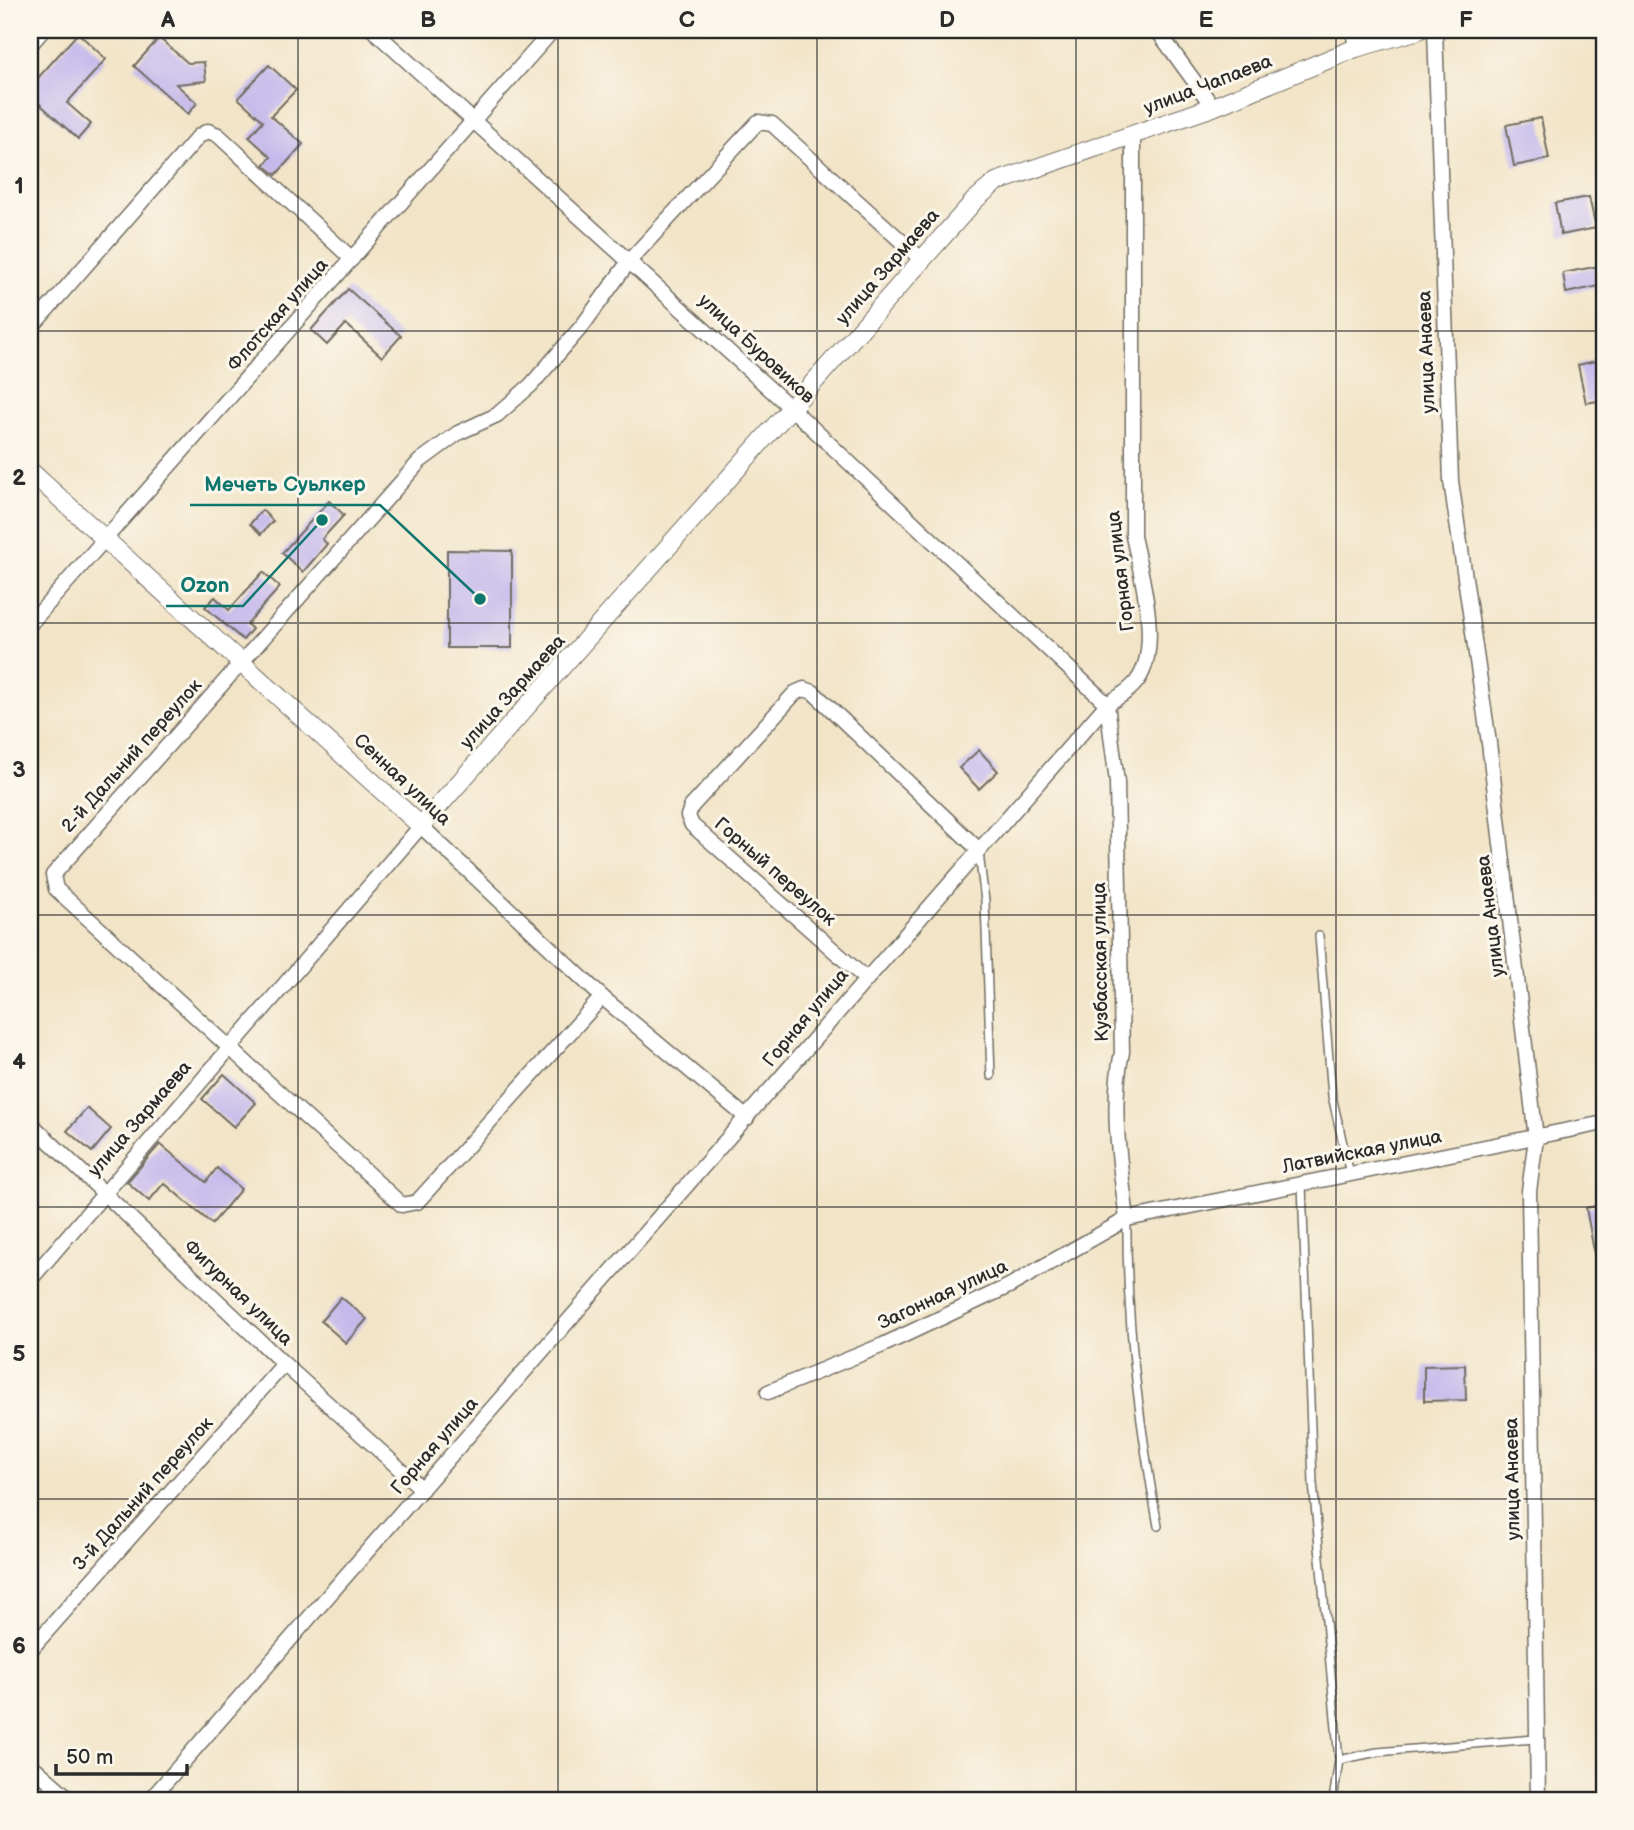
<svg xmlns="http://www.w3.org/2000/svg" width="1634" height="1830" viewBox="0 0 1634 1830" font-family="'Balsamiq Sans',sans-serif">
<style>
.building{fill:#c5b9eb}
.lines{fill:none;stroke-linecap:round;stroke-linejoin:round}
.service-casing{stroke:#716c62;stroke-width:10}
.minor-casing{stroke:#716c62;stroke-width:17}
.tertiary-casing{stroke:#716c62;stroke-width:20}
.service{stroke:#fff;stroke-width:7}
.minor{stroke:#fff;stroke-width:14}
.tertiary{stroke:#fff;stroke-width:18}
.grid{fill:none;stroke:#2b2b2b;stroke-width:2;stroke-opacity:0.55}
.labels{text-anchor:middle;dominant-baseline:central;stroke-width:6;stroke-linejoin:round;paint-order:stroke}
.street-label{font-size:19px;fill:#2b2b2b;stroke:#fbf7ec}
.leader{fill:none;stroke:#0f766e;stroke-width:2.5}
.callout-dot{fill:#0f766e;stroke:#fbf7ec;stroke-width:2.5}
.callout-label{font-size:21px;text-anchor:middle;font-weight:bold;fill:#0f766e;stroke:#fbf7ec;stroke-width:6;stroke-linejoin:round;paint-order:stroke}
.neatline{fill:none;stroke:#2b2b2b;stroke-width:2.5}
.grid-label{font-size:23px;text-anchor:middle;font-weight:bold;fill:#2b2b2b}
</style>
<rect width="100%" height="100%" fill="#fbf7ec"/>
<filter id="ink" filterUnits="userSpaceOnUse"><feTurbulence type="fractalNoise" baseFrequency=".0143" numOctaves="2"/><feDisplacementMap in="SourceGraphic" scale="14" xChannelSelector="R" yChannelSelector="G"/><feConvolveMatrix kernelMatrix="1 2 1 2 8 2 1 2 1" color-interpolation-filters="sRGB"/></filter>
<filter id="wash" filterUnits="userSpaceOnUse"><feTurbulence type="fractalNoise" baseFrequency=".00686" numOctaves="4" result="noise"/><feDisplacementMap in="SourceGraphic" scale="28" xChannelSelector="R" yChannelSelector="G"/><feGaussianBlur stdDeviation="1.57" result="paint"/><feColorMatrix in="noise" values="0 0 0 0 0 0 0 0 0 0 0 0 0 0 0 0 0 1.4 0 .05"/><feComposite in="paint" operator="in"/></filter>
<g filter="url(#wash)">
<rect width="100%" height="100%" fill="#f2e4c7"/>
<g id="blocks">
<g class="building">
<path d="M78,33L106,59L67,103L91,124L78,139L30,95V87Z"/>
<path d="M159,38L188,63L204,62L206,81L176,84L197,103L188,114L134,66Z"/>
<path d="M269,65L296,90L271,116L303,144L276,175L264,165L271,157L249,137L263,121L238,98Z"/>
<path d="M1541,118L1549,159L1514,166L1506,125Z"/>
<path d="M1589,197L1596,228L1561,235L1555,203Z"/>
<path d="M1604,265V285L1566,293L1563,273Z"/>
<path d="M348,289L401,336L382,357L346,324L327,345L311,330Z"/>
<path d="M1604,359V400L1586,403L1578,365Z"/>
<path d="M329,501L344,515L322,539L327,544L303,572L282,553Z"/>
<path d="M262,510L273,521L261,534L250,524Z"/>
<path d="M447,550L512,551V648H447Z"/>
<path d="M263,572L280,587L247,624L252,629L243,640L205,607L215,597L229,610Z"/>
<path d="M979,750L998,771L979,789L959,768Z"/>
<path d="M224,1074L256,1103L234,1127L202,1099Z"/>
<path d="M87,1108L111,1129L92,1152L67,1131Z"/>
<path d="M160,1144L206,1182L217,1168L241,1189L212,1224L164,1183L149,1201L127,1182Z"/>
<path d="M1604,1204V1266L1597,1267L1586,1208Z"/>
<path d="M341,1297L367,1319L346,1343L321,1321Z"/>
<path d="M1465,1365L1466,1400L1424,1401V1366Z"/>
</g>
</g>
</g>
<g filter="url(#ink)">
<use href="#blocks" fill-opacity="0" stroke="#716c62" stroke-width="2"/>
<g class="lines">
<g class="service-casing">
<g id="service">
<path d="M979,853L985,901L991,1076"/>
<path d="M1319,936L1332,1096L1350,1174"/>
<path d="M1302,1184L1313,1483L1339,1760L1333,1800"/>
<path d="M1127,1220C1126,1323 1139,1424 1158,1526"/>
<path d="M1339,1760L1377,1752L1535,1739"/>
</g>
</g>
<g class="minor-casing">
<g id="minor">
<path d="M373,30L792,409L1107,704L1117,782L1122,1052C1110,1107 1120,1164 1127,1219"/>
<path d="M1157,30L1213,107"/>
<path d="M1353,30L1356,48"/>
<path d="M1435,30L1451,481L1489,743L1536,1138L1529,1191L1538,1800"/>
<path d="M30,45L43,30"/>
<path d="M30,329L199,136L208,131L218,135L352,259"/>
<path d="M30,624L553,30"/>
<path d="M865,978L692,825L688,816L691,807L795,693L804,689L813,692L979,850"/>
<path d="M602,997L417,1202L402,1205L56,889L53,875L420,461L458,433L497,415L531,385L583,325L630,260L758,122L772,124L922,260"/>
<path d="M30,1123L284,1364L422,1489"/>
<path d="M30,1280L421,826L602,997L747,1118"/>
<path d="M768,1392L883,1345L1009,1286L1127,1219L1604,1123"/>
<path d="M30,1650L284,1364"/>
<path d="M30,1764L71,1800"/>
<path d="M150,1800L1107,704C1117,698 1130,691 1137,681C1162,648 1141,574 1133,536V137"/>
</g>
</g>
<g class="tertiary-casing">
<path id="tertiary" d="M30,471L421,826L975,200L996,182L1213,107L1356,48L1419,30"/>
</g>
<use href="#service" class="service"/>
<use href="#minor" class="minor"/>
<use href="#tertiary" class="tertiary"/>
</g>
</g>
<path class="grid" d="M298,30V1800M558,30V1800M817,30V1800M1076,30V1800M1336,30V1800M30,331H1604M30,623H1604M30,915H1604M30,1207H1604M30,1499H1604"/>
<g class="labels">
<g class="street-label">
<text transform="translate(1208 85) rotate(-21)">улица Чапаева</text>
<text transform="translate(888 267) rotate(-49)">улица Зармаева</text>
<text transform="translate(278 315) rotate(-49)">Флотская улица</text>
<text transform="translate(756 349) rotate(43)">улица Буровиков</text>
<text transform="translate(1427 352) rotate(-92)">улица Анаева</text>
<text transform="translate(1121 571) rotate(-97)">Горная улица</text>
<text transform="translate(513 692) rotate(-48)">улица Зармаева</text>
<text transform="translate(132 756) rotate(-48)">2-й Дальний переулок</text>
<text transform="translate(402 780) rotate(43)">Сенная улица</text>
<text transform="translate(775 872) rotate(41)">Горный переулок</text>
<text transform="translate(1491 916) rotate(-97)">улица Анаева</text>
<text transform="translate(1101 962) rotate(-91)">Кузбасская улица</text>
<text transform="translate(806 1018) rotate(-50)">Горная улица</text>
<text transform="translate(140 1119) rotate(-49)">улица Зармаева</text>
<text transform="translate(1362 1152) rotate(-11)">Латвийская улица</text>
<text transform="translate(238 1293) rotate(44)">Фигурная улица</text>
<text transform="translate(943 1295) rotate(-25)">Загонная улица</text>
<text transform="translate(435 1446) rotate(-49)">Горная улица</text>
<text transform="translate(1513 1479) rotate(-91)">улица Анаева</text>
<text transform="translate(143 1494) rotate(-48)">3-й Дальний переулок</text>
</g>
</g>
<path class="leader" d="M480 599L380 505H190M322 520L243 606H166"/>
<g class="callout-dot">
<circle cx="480" cy="599" r="7"/>
<circle cx="322" cy="520" r="7"/>
</g>
<g class="callout-label">
<text x="285" y="491">Мечеть Суьлкер</text>
<text x="205" y="592">Ozon</text>
</g>
<rect width="1634" height="1830" fill="none" stroke="#fbf7ec" stroke-width="77"/>
<path d="M56 1764v10h131v-10" fill="none" stroke="#2b2b2b" stroke-width="3.5"/>
<text x="66" y="1764" font-size="21" fill="#2b2b2b" stroke="#fbf7ec" stroke-width="5" paint-order="stroke">50 m</text>
<rect x="38" y="38" width="1558" height="1754" class="neatline"/>
<g class="grid-label">
<text x="168" y="27">A</text>
<text x="428" y="27">B</text>
<text x="687" y="27">C</text>
<text x="947" y="27">D</text>
<text x="1206" y="27">E</text>
<text x="1466" y="27">F</text>
<text x="19" y="193">1</text>
<text x="19" y="485">2</text>
<text x="19" y="777">3</text>
<text x="19" y="1069">4</text>
<text x="19" y="1361">5</text>
<text x="19" y="1653">6</text>
</g>
</svg>
